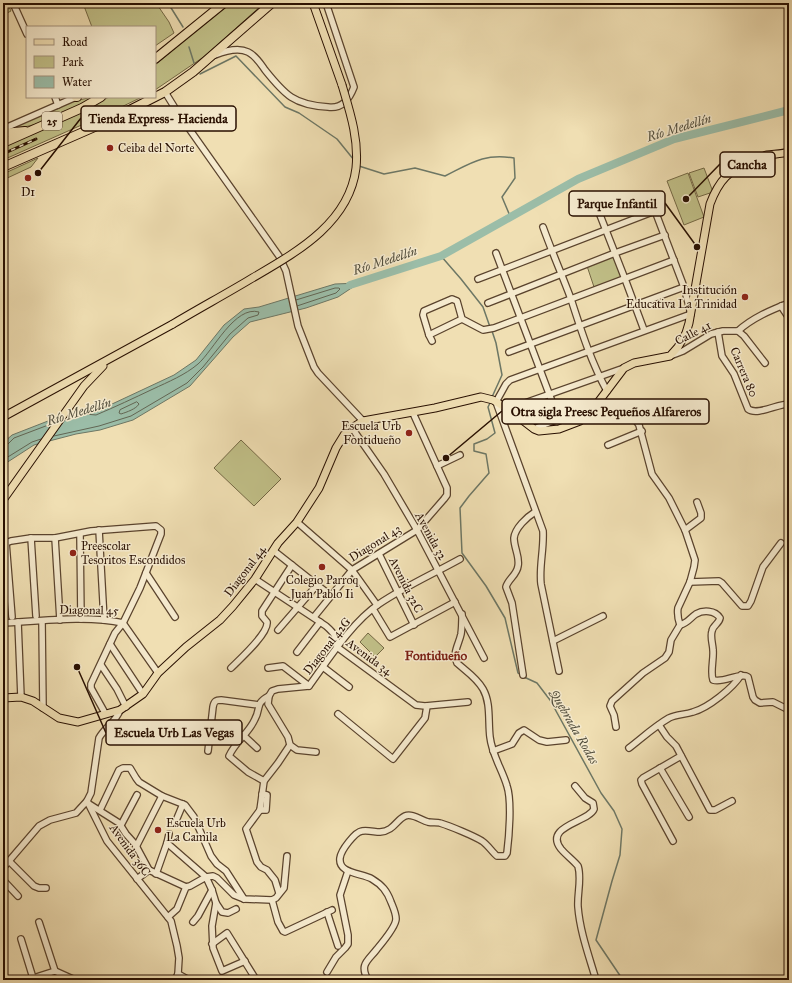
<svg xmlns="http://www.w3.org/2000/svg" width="792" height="983" viewBox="0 0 792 983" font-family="'IM FELL Great Primer',serif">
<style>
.green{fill:#c1c088;stroke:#746844}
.water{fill:#9bbda8;stroke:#6d7765}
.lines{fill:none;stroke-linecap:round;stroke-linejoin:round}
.shore{stroke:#626654;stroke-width:1}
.stream{stroke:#6d7765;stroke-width:1.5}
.river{stroke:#9bbda8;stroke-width:8}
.minor-casing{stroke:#5a432d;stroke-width:8}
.major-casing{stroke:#280f00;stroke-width:9}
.highway-casing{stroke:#280f00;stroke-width:10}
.minor{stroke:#f5eace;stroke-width:5.5}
.major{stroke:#f0dfb3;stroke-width:7}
.highway{stroke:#f0dfb3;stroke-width:8}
.rail-casing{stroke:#280f00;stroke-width:3}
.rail{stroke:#f5eace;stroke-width:1.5;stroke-dasharray:4.5;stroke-linecap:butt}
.major-bridge-casing{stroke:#280f00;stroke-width:9;stroke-linecap:butt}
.major-bridge{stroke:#f0dfb3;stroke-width:7}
.poi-dot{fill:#8f2418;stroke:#f5eace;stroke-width:1.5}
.labels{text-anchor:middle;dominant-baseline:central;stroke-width:3;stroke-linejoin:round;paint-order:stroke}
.shield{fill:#f5eace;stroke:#66513e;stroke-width:1}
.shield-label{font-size:11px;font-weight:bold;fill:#280f00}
.poi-label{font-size:12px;fill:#280f00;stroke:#f5eace;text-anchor:start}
.street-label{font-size:12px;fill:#280f00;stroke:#f5eace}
.water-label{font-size:13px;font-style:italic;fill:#504c3b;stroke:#f5eace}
.neighbourhood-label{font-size:13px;font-weight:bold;fill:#7a1f14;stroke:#f5eace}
.leader{fill:none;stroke:#280f00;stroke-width:1.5}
.callout-dot{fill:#280f00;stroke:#f5eace;stroke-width:1.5}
.callout{fill:#f5eace;stroke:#280f00;stroke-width:1.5}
.callout-label{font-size:13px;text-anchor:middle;font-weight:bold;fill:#280f00}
</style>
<rect width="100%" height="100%" fill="#f0dfb3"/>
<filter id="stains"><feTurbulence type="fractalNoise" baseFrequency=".005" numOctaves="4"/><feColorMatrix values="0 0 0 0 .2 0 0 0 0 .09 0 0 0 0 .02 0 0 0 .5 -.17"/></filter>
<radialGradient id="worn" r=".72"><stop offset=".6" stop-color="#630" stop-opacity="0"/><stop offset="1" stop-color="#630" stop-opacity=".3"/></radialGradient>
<g class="green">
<path d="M3,3H7L11,11L3,15Z"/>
<path d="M91,3H156L169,22L174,33L155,46V27H92L84,6Z"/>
<path d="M229,3H264L205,56L155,90V65Z"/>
<path d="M93,97C70,113 37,127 10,129L74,101Z"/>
<path d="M109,97H142L113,111L3,160V147L83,111Z"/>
<path d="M38,158L31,167L3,180V174Z"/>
<path d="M704,168L713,192L698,197L689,173Z"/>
<path d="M688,173L704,217L684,225L667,181Z"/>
<path d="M614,255L621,277L594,287L587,266Z"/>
<path d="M241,440L281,479L254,506L214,468Z"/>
<path d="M368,633L384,648L375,657L360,642Z"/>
</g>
<path class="water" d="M359,283L338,297L306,308L250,322L233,337L190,386L133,420L100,430L76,434L34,445L3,465V443L12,435L48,421L85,410L95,412L174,375L196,360L224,325L244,309L259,307L335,284Z"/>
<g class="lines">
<g class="shore">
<path d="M296,300L335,288H339L340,289L336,293L297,306"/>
<path d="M137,402L139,404C136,409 127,412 121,414L119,413L120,410Z"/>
<path d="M54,436L99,426L131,416L187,383L203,367L230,334L248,318L258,315L259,312C235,305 213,351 198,364C185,375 168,382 153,389C134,398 115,407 96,415L85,414L65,420"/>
<path d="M3,445H7L14,438L51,424"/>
<path d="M3,460L32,442L41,439"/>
</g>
<g class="stream">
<path d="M168,3L183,27"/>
<path d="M189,47L194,63"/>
<path d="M200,74L236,56L285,107L299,113L337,139L354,160"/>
<path d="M359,166L384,174L415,168L445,176C471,163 484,153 514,158L515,178L502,197L510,216"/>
<path d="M441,256L461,279L483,307L490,327"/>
<path d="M492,331L496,343L502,375L492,397"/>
<path d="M490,403L488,407L495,433L487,439L474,444V451L486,454L489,473L469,496L460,508L462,553L486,586L505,618L518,673L521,675"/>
<path d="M524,677L537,683L550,700L601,793L614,811L622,829L620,855L612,881L596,940L623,980"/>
</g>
<path class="river" d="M350,285L441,256L578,179L674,139L789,110"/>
<g class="minor-casing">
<g id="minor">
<path d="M13,3L27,34"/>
<path d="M215,55C225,51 238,47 248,52C256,56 260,63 265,70C285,95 294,105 328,107C342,109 349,100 354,87L326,3"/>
<path d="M165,92L178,113L279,256L286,271L298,326L314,367L318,373L363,421"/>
<path d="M55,97L58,105"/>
<path d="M3,129L76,97"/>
<path d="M600,215L625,279L644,330"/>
<path d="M543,227C552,252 562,275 571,299C581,330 591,362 607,391"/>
<path d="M496,253L559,420"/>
<path d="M478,279L655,211"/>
<path d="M488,303L615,253L665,235"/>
<path d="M781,306L789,318"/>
<path d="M738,331L744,336L765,363"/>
<path d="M718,332L722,356L734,374L748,409C757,416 777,404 789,404"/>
<path d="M429,335L423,315L424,311L452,299L457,301L462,319L483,330L494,328L674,260"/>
<path d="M432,341L429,335L462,319"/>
<path d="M509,352L684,287"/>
<path d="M670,356L683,351L711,334L723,331H738C752,318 771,310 789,303"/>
<path d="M508,409L624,368"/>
<path d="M590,413L629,415L634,418L639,425L652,474L669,498L685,530L695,560L694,567L690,582L678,608C677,614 678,619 680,625C688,623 690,618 696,614C703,610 715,610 720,618C719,624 713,625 712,631C710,637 713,645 713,650C714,659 710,672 713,680C724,683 735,674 746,676L748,677L753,697L755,700L760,703L773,702L789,710"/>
<path d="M352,428L384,474L417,530L484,658"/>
<path d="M534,429L596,403"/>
<path d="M608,445L642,431"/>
<path d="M437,466L460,455"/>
<path d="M297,522L352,570L377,605"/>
<path d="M99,530L104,620"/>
<path d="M685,530L701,518V513L697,502"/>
<path d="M80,534L81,619"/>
<path d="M31,538L36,616"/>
<path d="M55,538L60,620"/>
<path d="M6,542L12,617"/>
<path d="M3,544L11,541L31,538H55L91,531L156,526L161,530V534L140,588L123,623C88,615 40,621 3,623"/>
<path d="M274,551L331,596"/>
<path d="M379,554L414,625"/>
<path d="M146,573L175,617"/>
<path d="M255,579L326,626C334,633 337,637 337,647L416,705L425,706L468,702"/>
<path d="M690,582L719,581L722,583L742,606H748L751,601L763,567L781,543"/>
<path d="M373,609L390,637L455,602"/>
<path d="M314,617L352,570L417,530L444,499L447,495V488L413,413"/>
<path d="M42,621L43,708"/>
<path d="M18,622L21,697"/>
<path d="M278,630L317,585"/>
<path d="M553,641L603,616"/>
<path d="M110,644L143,694"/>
<path d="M297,652L320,622"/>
<path d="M101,665L117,689L126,707"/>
<path d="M323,667L349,687"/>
<path d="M231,668C239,660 269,633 267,622L262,616V611L292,565"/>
<path d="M268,668L283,666L309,686"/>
<path d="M559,671L541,584C539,566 544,550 543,531L496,402L506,384L510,380L691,314L684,287L652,203"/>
<path d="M523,675L512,603L506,587C508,579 517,575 518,566C520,557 514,548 514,538C515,528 527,517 535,512"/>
<path d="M120,710C116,722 105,727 99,738L91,793L87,801L107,841L171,921L177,946L179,958L178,974L175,980"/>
<path d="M105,713L91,688V684L115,633L123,623L158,673"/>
<path d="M338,714L393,759L425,718L427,706"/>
<path d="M659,725L667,737L676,746L710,810H715L732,801"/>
<path d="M616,727L614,715L610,706L612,701L643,673L665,658L669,652L671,640L680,625"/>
<path d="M243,735L257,748"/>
<path d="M629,748C642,738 655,726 669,718C677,714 684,715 693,712C708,708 733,688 741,675"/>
<path d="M208,751L213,707C214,701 216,700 221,700L259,705"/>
<path d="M493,751L512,744L519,733L524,730L539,740L547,742L566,740"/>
<path d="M316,752L297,750L290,745L288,737L268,704L269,696L272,691L278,689L309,686C328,660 352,622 379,604C404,587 433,574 460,559"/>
<path d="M660,768L689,817"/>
<path d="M264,781L248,772L229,756C235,742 249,733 255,719C261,708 255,703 269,696"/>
<path d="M575,786L585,798L593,803L594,809C589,822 543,826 561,849C566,855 573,860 578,866C582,879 577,894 578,907C580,932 589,956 596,980"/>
<path d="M89,804L119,823L126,834L135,844L149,870L186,887"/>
<path d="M100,810L119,770L123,768H130L136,778L139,782L162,796L185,805L194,817L211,856L217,864L226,871L244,899"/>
<path d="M260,810H266L267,795L262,794"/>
<path d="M175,823L183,804"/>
<path d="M121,825L137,795"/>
<path d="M673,841L642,784L641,780L643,778L681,756"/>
<path d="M167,843L206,877L212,890L216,903L212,926L213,948L222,971L245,961"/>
<path d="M136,847L162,796"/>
<path d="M9,861L34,886L39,888H46"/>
<path d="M3,868L39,826L50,820L76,813L87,801"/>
<path d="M156,874L167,843L169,834"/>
<path d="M137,879L149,870"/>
<path d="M3,880L18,896"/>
<path d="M279,893L275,880L267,870L261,867L257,862L246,829L260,810L264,781L278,763L290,745"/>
<path d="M272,900L278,922L283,931L285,932L332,910"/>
<path d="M216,903L222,912L228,913L236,909"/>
<path d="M327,912L338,946"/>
<path d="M168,917L177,909L186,887L190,886L206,877L213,876L217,878L234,895L244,899L272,900L276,898L284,888L287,856"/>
<path d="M39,922L55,971"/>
<path d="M193,922L198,916L212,890"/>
<path d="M21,939L33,978"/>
<path d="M212,944L227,933L255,978"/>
<path d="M327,972L336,957L345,948L348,944V935L340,895L348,871"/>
<path d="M3,974L5,980"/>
<path d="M178,974L189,980"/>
<path d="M27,980L55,971L75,980"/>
<path d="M368,980C359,964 368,961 377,949C382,943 396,926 396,919C396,913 393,907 391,902C387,891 382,885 372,879C362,873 338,874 340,858C341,850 355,832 362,831C368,830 375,832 380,832C394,831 396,820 405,816C412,813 421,820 428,822C432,823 437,822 440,823C450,826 474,836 482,841C488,845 492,852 497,856H505L507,853C509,837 512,801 507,786C502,769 492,755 490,737C488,721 491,703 483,689C477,678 466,671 457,663C452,653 459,644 461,634C462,628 462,621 462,614"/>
</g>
</g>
<g class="major-casing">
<g id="major">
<path d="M313,3L342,85"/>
<path d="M3,417L173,324"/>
<path d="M3,500L84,386L103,366"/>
<path d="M3,698L21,697L33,701L59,718L78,722L120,710L143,694L158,673L186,647L220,620L233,606L255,579L278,543L297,522L319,488L336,448L344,435L352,428L363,421L435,408L481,397L493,400L508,409L534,429L539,431L559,429L580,421L590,413L624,368L634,363L670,356L678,347L686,333L689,323L710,204C719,180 729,170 752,161C757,159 762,156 767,155C774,154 782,154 789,152"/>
</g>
</g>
<g class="highway-casing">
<g id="highway">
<path d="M155,59L224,3"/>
<path d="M76,97H77"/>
<path d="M3,133L25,131"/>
<path d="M3,143L82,108L101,97"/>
<path d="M3,167L106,122L165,92L193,72L272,3"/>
</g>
</g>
<use href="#minor" class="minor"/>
<use href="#major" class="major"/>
<use href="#highway" class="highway"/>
<g class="rail-casing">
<path id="rail" d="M3,154L36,139"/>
</g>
<use href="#rail" class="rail"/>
<g class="major-bridge-casing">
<path id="major-bridge" d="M173,324C198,309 224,295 249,280C293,254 349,225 356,168C359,139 350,112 342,85"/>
</g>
<use href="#major-bridge" class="major-bridge"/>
</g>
<g class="poi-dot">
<circle cx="110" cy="148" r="4"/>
<circle cx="28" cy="178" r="4"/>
<circle cx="745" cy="297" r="4"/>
<circle cx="409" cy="433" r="4"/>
<circle cx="73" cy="553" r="4"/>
<circle cx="322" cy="567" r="4"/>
<circle cx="158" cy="830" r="4"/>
</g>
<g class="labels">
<rect class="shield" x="42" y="112" width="20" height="18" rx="3"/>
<g class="shield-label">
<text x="52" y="121">25</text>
</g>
<g class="poi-label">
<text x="118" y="148">Ceiba del Norte</text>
<text x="28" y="192" text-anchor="middle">D1</text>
<text x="737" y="290" text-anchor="end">Institución<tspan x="737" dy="14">Educativa La Trinidad</tspan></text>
<text x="401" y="426" text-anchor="end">Escuela Urb<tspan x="401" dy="14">Fontidueño</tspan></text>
<text x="81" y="546">Preescolar<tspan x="81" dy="14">Tesoritos Escondidos</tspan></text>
<text x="322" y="580" text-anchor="middle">Colegio Parroq<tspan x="322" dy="14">Juan Pablo Ii</tspan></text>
<text x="166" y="823">Escuela Urb<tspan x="166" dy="14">La Camila</tspan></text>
</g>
<g class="street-label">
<text transform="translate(693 333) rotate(-27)">Calle 41</text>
<text transform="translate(744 372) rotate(67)">Carrera 80</text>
<text transform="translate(431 536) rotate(61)">Avenida 32</text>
<text transform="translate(375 543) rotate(-32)">Diagonal 43</text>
<text transform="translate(245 571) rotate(-53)">Diagonal 44</text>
<text transform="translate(406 585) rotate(63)">Avenida 32C</text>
<text transform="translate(89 610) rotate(1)">Diagonal 45</text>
<text transform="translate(327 646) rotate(-52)">Diagonal 42G</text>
<text transform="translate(369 657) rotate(36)">Avenida 34</text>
<text transform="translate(130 850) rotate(54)">Avenida 36C</text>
</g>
<g class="water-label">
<text transform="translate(679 128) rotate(-17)">Río Medellín</text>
<text transform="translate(385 261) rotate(-18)">Río Medellín</text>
<text transform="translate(79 412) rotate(-17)">Río Medellín</text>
<text transform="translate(574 727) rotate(60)">Quebrada Rodas</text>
</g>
<g class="neighbourhood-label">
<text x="436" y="656">Fontidueño</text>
</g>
</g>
<path class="leader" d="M38 173L81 118M686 199L720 164M697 247L665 203M446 458L502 411M77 667L106 733"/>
<g class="callout-dot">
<circle cx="38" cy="173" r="4"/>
<circle cx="686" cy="199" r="4"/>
<circle cx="697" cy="247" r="4"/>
<circle cx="446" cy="458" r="4"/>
<circle cx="77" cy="667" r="4"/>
</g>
<g class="callout">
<rect x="81" y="106" width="155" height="25" rx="4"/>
<rect x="720" y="152" width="55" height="25" rx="4"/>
<rect x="569" y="191" width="96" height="25" rx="4"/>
<rect x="502" y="399" width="207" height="25" rx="4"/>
<rect x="106" y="720" width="136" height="25" rx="4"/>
</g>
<g class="callout-label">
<text x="158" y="123">Tienda Express- Hacienda</text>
<text x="747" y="169">Cancha</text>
<text x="617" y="208">Parque Infantil</text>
<text x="606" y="416">Otra sigla Preesc Pequeños Alfareros</text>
<text x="174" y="737">Escuela Urb Las Vegas</text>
</g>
<rect width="792" height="983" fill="none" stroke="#f0dfb3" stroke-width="16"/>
<rect x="4" y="4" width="784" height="975" fill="none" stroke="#280f00" stroke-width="2"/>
<rect x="8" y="8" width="776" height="967" fill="none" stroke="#280f00"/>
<rect x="26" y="26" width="130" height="72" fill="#f5eace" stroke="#a3927c"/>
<rect x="34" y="39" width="20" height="6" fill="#f0dfb3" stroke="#a3927c"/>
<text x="62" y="46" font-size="12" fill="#280f00">Road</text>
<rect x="34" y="56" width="20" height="12" fill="#c1c088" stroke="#a3927c"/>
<text x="62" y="66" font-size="12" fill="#280f00">Park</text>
<rect x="34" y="76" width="20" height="12" fill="#9bbda8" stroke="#a3927c"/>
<text x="62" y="86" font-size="12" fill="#280f00">Water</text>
<rect width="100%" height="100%" filter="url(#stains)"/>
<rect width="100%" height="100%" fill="url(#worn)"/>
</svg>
